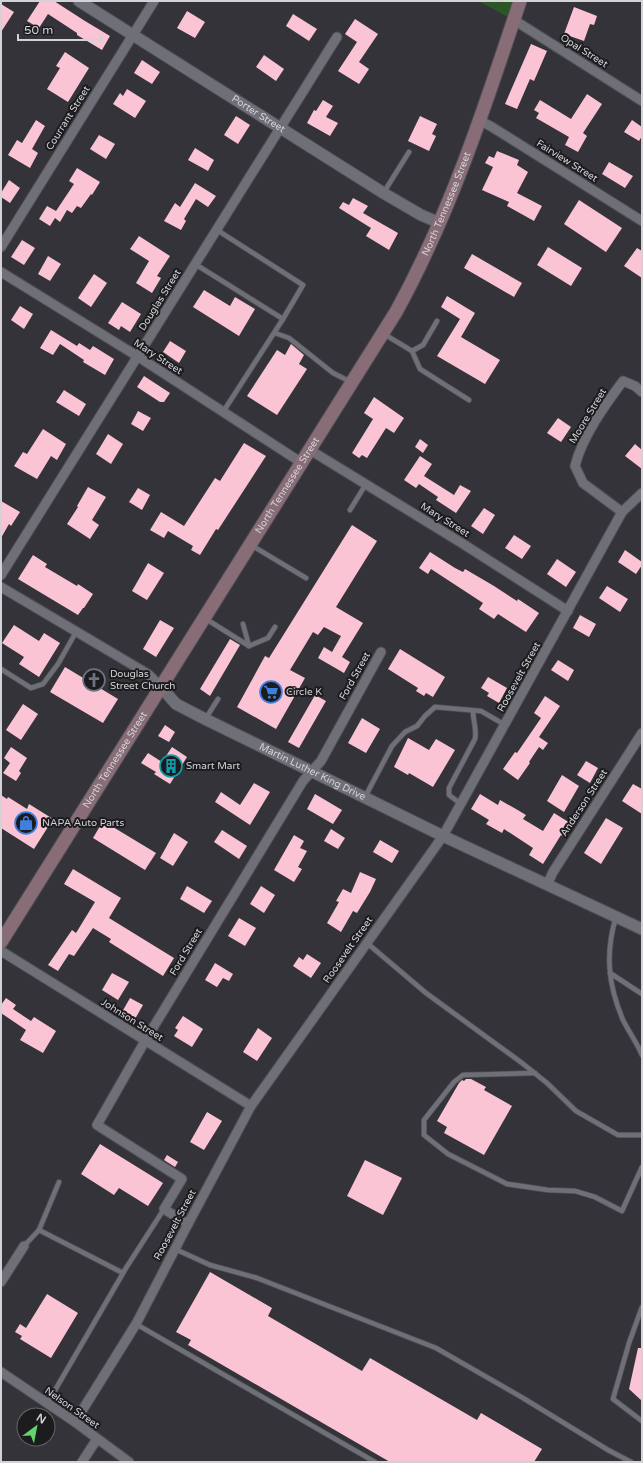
<svg xmlns="http://www.w3.org/2000/svg" width="643" height="1463" viewBox="0 0 643 1463" font-family="'Varela Round',sans-serif">
<style>
.green{fill:#2c5625}
.building{fill:#fbc4d4}
.lines{fill:none;stroke-linecap:round;stroke-linejoin:round}
.service-casing{stroke:#4f4f54;stroke-width:6}
.minor-casing{stroke:#4f4f54;stroke-width:11}
.tertiary-casing{stroke:#4f4f54;stroke-width:13}
.secondary-casing{stroke:#4f4f54;stroke-width:15}
.service{stroke:#6f6f77;stroke-width:4.5}
.minor{stroke:#6f6f77;stroke-width:9}
.tertiary{stroke:#6f6f77;stroke-width:11}
.secondary{stroke:#886c76;stroke-width:13}
.labels{text-anchor:middle;dominant-baseline:central;stroke-width:4;stroke-linejoin:round;paint-order:stroke}
.street-label{font-size:10px;fill:#d3d3d7;stroke:#1c1b1e}
.poi-label{font-size:10px;fill:#d3d3d7;stroke:#1c1b1e;text-anchor:start}
</style>
<rect width="100%" height="100%" fill="#34333a"/>
<path class="green" d="M478,1H520L514,20Z"/>
<g class="building">
<path d="M40,1H54L85,21L110,36L102,50L77,35V33L48,14L39,28L27,21Z"/>
<path d="M1,4L14,12L1,32Z"/>
<path d="M574,7L597,16L594,25L590,24L584,41L564,34Z"/>
<path d="M187,11L205,22L195,38L177,28Z"/>
<path d="M293,14L317,29L309,41L286,26Z"/>
<path d="M355,19L378,34L359,62L369,69L359,84L338,71L357,42L345,34Z"/>
<path d="M531,44L547,51L534,81L530,79L517,109L505,104Z"/>
<path d="M65,52L89,68L68,102L47,89L60,68L56,66Z"/>
<path d="M264,55L284,69L276,81L256,67Z"/>
<path d="M142,60L160,72L152,84L134,73Z"/>
<path d="M127,89L146,101L135,118L113,104L120,93L123,96Z"/>
<path d="M587,94L602,104L583,133L587,136L578,152L565,145L569,137L536,118L539,113L534,110L540,100L571,119Z"/>
<path d="M323,100L333,106L326,117L338,123L330,136L307,123L314,110L316,111Z"/>
<path d="M236,116L250,125L238,144L224,135Z"/>
<path d="M420,116L437,124L432,134L436,136L429,151L408,141Z"/>
<path d="M36,120L45,126L32,149L38,153L30,168L8,155L17,140L22,143Z"/>
<path d="M632,120L642,127V136L639,141L624,132Z"/>
<path d="M99,135L115,144L106,159L90,149Z"/>
<path d="M195,148L214,160L208,171L188,160Z"/>
<path d="M497,151L519,160L517,165L528,172L517,193L542,206L534,221L507,206L509,202L482,190L493,167L485,163L489,156L494,158Z"/>
<path d="M609,162L633,176L625,188L602,174Z"/>
<path d="M77,168L100,182L92,195L91,194L81,208L77,206L72,213L67,210L60,222L55,218L50,226L39,219L47,206L56,211L74,184L69,181Z"/>
<path d="M9,180L20,188L10,203L1,197V193Z"/>
<path d="M195,183L216,196L208,207L196,199L184,219L186,221L181,230L164,221L175,203L180,207Z"/>
<path d="M353,198L368,206L363,213L398,233L389,250L366,236L371,228L339,208L343,202L349,205Z"/>
<path d="M579,200L622,228L606,252L564,224Z"/>
<path d="M139,236L170,256L157,276L161,278L152,293L136,283L149,261L130,249Z"/>
<path d="M22,240L35,248L24,265L11,257Z"/>
<path d="M548,247L582,268L571,286L537,265Z"/>
<path d="M637,248L642,251V278L624,266Z"/>
<path d="M472,254L522,283L514,297L464,268Z"/>
<path d="M48,256L61,264L50,281L38,274Z"/>
<path d="M94,274L107,283L91,307L78,298Z"/>
<path d="M204,290L230,306L235,297L255,309L239,336L193,307Z"/>
<path d="M447,296L475,313L461,337L500,360L485,384L437,356L460,319L441,307Z"/>
<path d="M122,302L141,314L130,332L121,326L119,330L108,323Z"/>
<path d="M20,306L33,314L24,329L11,320Z"/>
<path d="M51,330L77,346L79,343L90,350L93,346L114,359L105,375L83,362L84,360L60,344L53,355L40,348Z"/>
<path d="M170,341L186,351L179,363L163,352Z"/>
<path d="M291,344L304,355L299,364L307,369L277,415L247,396L277,350L285,355Z"/>
<path d="M144,376L170,393L164,402H160L137,387Z"/>
<path d="M64,390L86,404L79,416L56,402Z"/>
<path d="M374,397L404,418L394,433L386,428L367,458L362,455L359,458L352,453L373,419L364,413Z"/>
<path d="M138,411L151,418L143,431L131,424Z"/>
<path d="M558,418L571,427L561,442L547,433Z"/>
<path d="M43,429L66,444L57,460L51,456L37,479L14,466L23,452L27,454Z"/>
<path d="M108,434L123,444L111,464L96,454Z"/>
<path d="M420,439L428,445L423,453L415,447Z"/>
<path d="M244,443L266,456L218,530L216,529L200,555L191,550L193,546L168,531L164,538L150,530L161,512L184,526L215,478L220,481Z"/>
<path d="M635,444L642,450V469L625,456Z"/>
<path d="M420,456L432,464L424,476L454,495L460,485L471,491L456,513L436,500L438,497L419,484L416,488L404,480Z"/>
<path d="M88,487L106,497L92,520L99,525L90,539L67,524L78,507L77,506Z"/>
<path d="M138,488L150,495L142,510L129,502Z"/>
<path d="M1,501L20,512L11,526L9,524L1,538Z"/>
<path d="M484,508L495,515L483,534L471,526Z"/>
<path d="M352,525L377,541L336,607L363,623L342,657L350,662L344,673L318,658L324,647L332,652L341,636L324,627L318,635L313,632L290,670L305,678L276,729L237,707L265,656L269,658Z"/>
<path d="M514,535L531,546L522,559L505,548Z"/>
<path d="M625,550L642,562V565L636,574L618,562Z"/>
<path d="M430,552L455,568L463,572L465,569L494,586L517,601L518,599L539,613L526,632L498,614L494,619L479,609L483,603L431,569L428,574L419,568Z"/>
<path d="M33,555L47,564L45,567L77,586L78,584L93,594L84,608H83L78,615L18,579Z"/>
<path d="M557,559L576,572L566,587L547,574Z"/>
<path d="M148,563L164,573L147,600L132,591Z"/>
<path d="M607,586L628,599L620,612L599,598Z"/>
<path d="M580,615L596,624L589,637L573,628Z"/>
<path d="M160,620L174,628L156,657L143,649Z"/>
<path d="M14,625L39,641L44,633L60,643L39,677L19,664L24,657L2,643Z"/>
<path d="M230,639L240,645L210,696L200,689Z"/>
<path d="M400,649L445,677L433,697L426,693L424,696L416,691L418,688L388,669Z"/>
<path d="M558,660L574,670L568,681L551,670Z"/>
<path d="M65,667L118,699L103,723L50,692Z"/>
<path d="M488,677L507,688L499,703L487,696L489,693L481,688Z"/>
<path d="M315,695L326,701L299,748L288,742Z"/>
<path d="M545,696L560,706L539,737L548,743L543,750L539,747L529,762L530,763L518,780L503,769L515,752L517,753L541,718L534,713Z"/>
<path d="M23,704L38,714L21,740L6,730Z"/>
<path d="M362,718L380,729L366,753L348,743Z"/>
<path d="M165,725L175,732L169,742L158,736Z"/>
<path d="M408,738L429,750L436,739L455,750L433,787L409,773L408,775L394,767Z"/>
<path d="M11,747L27,758L19,771L21,773L16,781L3,773L10,763L4,758Z"/>
<path d="M172,747L187,757L170,784L154,774L156,772L141,763L148,753L162,762Z"/>
<path d="M586,761L598,768L590,783L577,775Z"/>
<path d="M562,775L579,786L564,812L547,801Z"/>
<path d="M254,783L270,792L250,825L215,802L221,792L240,805Z"/>
<path d="M633,784L642,789V814L622,801Z"/>
<path d="M315,794L342,810L333,824L307,809Z"/>
<path d="M480,794L498,805L500,800L516,809L526,815L523,819L543,831L554,813L570,823L562,836L561,835L543,864L529,855L533,848L504,829L502,833L486,824L489,820L471,809Z"/>
<path d="M1,795L7,799L8,797L27,809L29,804L53,819L34,849L1,828Z"/>
<path d="M606,818L623,828L601,864L584,853Z"/>
<path d="M103,821L156,853L145,870L93,838Z"/>
<path d="M331,829L345,838L338,849L324,841Z"/>
<path d="M222,830L247,846L239,859L214,842Z"/>
<path d="M174,833L188,842L173,866L160,858Z"/>
<path d="M294,835L304,841L300,848L307,851L298,867L302,869L294,882L274,870Z"/>
<path d="M380,840L399,851L392,863L373,852Z"/>
<path d="M73,869L121,898L109,918L174,958L163,976L109,942L111,939L93,928L74,956L69,954L58,971L48,965L72,930L76,933L95,902L64,884Z"/>
<path d="M360,872L376,879L370,892L357,913L353,911L341,932L327,923L339,902L336,901L343,889L351,893Z"/>
<path d="M187,886L212,901L204,913L180,899Z"/>
<path d="M261,886L275,895L264,913L250,904Z"/>
<path d="M239,918L256,928L245,946L228,936Z"/>
<path d="M307,954L321,963L311,978L293,966L299,957L303,960Z"/>
<path d="M215,963L233,974L229,981L223,978L217,987L205,980Z"/>
<path d="M112,973L129,982L118,1000L102,990Z"/>
<path d="M6,998L16,1005L13,1009L31,1021L34,1017L56,1031L43,1053L20,1040L26,1030L1,1013V1005Z"/>
<path d="M130,998L143,1005L135,1019L122,1012Z"/>
<path d="M183,1016L203,1029L192,1047L174,1036L178,1030L175,1028Z"/>
<path d="M258,1028L272,1038L257,1061L243,1052Z"/>
<path d="M466,1079H471L486,1087L484,1090L512,1106L484,1155L444,1133L447,1127L437,1121L459,1083L462,1080L464,1081Z"/>
<path d="M207,1112L222,1121L204,1150L190,1142Z"/>
<path d="M100,1144L163,1183L148,1206L119,1188L114,1195L81,1174Z"/>
<path d="M167,1155L178,1162L175,1167L164,1160Z"/>
<path d="M365,1160L402,1178L383,1215L347,1196Z"/>
<path d="M210,1272L272,1308L268,1316L362,1371L370,1358L477,1420L481,1413L542,1449L534,1462H390L188,1345L191,1340L176,1332Z"/>
<path d="M47,1294L78,1313L51,1358L20,1339L22,1336L15,1332L20,1324L26,1328Z"/>
<path d="M638,1348H642V1401L629,1389Z"/>
</g>
<g class="lines">
<g class="service-casing">
<g id="service">
<path d="M384,192L409,152"/>
<path d="M217,230L303,285L283,319L223,412"/>
<path d="M195,264L283,319"/>
<path d="M275,333L289,338L333,373L351,382"/>
<path d="M384,334L412,351L420,369L469,400"/>
<path d="M412,351L423,345L437,321"/>
<path d="M350,510L366,484"/>
<path d="M251,545L306,578"/>
<path d="M206,619L249,646"/>
<path d="M243,624L249,646"/>
<path d="M249,646L268,638L275,627"/>
<path d="M1,669L31,688L43,684L58,664L76,632"/>
<path d="M206,718L218,699"/>
<path d="M365,797L392,746L405,732L417,726L425,716L435,707L481,711L505,725"/>
<path d="M461,804L449,795V788L475,739C477,729 473,721 473,711"/>
<path d="M616,917C605,953 608,985 623,1020C629,1032 637,1043 642,1055"/>
<path d="M367,943L426,993L522,1063L547,1083L576,1111L618,1135H642"/>
<path d="M610,973L642,994"/>
<path d="M535,1073L463,1075L454,1082L424,1120V1135L448,1154L507,1184L548,1190L575,1191L595,1197L622,1211L642,1167"/>
<path d="M39,1230L123,1273"/>
<path d="M24,1246L39,1230L59,1182"/>
<path d="M175,1249L210,1265L257,1278L436,1348L523,1398L608,1450L631,1462"/>
<path d="M642,1307L629,1343L613,1399L642,1421"/>
<path d="M136,1324L375,1462"/>
<path d="M47,1404L126,1268L164,1209"/>
</g>
</g>
<g class="minor-casing">
<g id="minor">
<path d="M514,20L642,101"/>
<path d="M479,120L492,127L642,221"/>
<path d="M1,247L154,1"/>
<path d="M1,272L137,356L302,463"/>
<path d="M310,450L460,542L568,611"/>
<path d="M622,512L583,483L575,466C582,437 605,405 623,381L635,386L642,392"/>
<path d="M1,575L337,37"/>
<path d="M1,587L148,674L161,687"/>
<path d="M547,885L553,872L642,733"/>
<path d="M1,951L251,1106"/>
<path d="M188,1224L164,1209L182,1179L97,1125L145,1041L303,781L321,761L381,652"/>
<path d="M1,1282L24,1246"/>
<path d="M1,1372L75,1422L129,1462"/>
<path d="M75,1422L136,1324L188,1224L251,1106L443,836L622,512L642,493"/>
<path d="M82,1462L97,1439"/>
</g>
</g>
<g class="tertiary-casing">
<g id="tertiary">
<path id="s1" d="M79,1L385,194L421,215L440,223"/>
<path id="s2" d="M161,687L176,704L205,719L443,836L642,929"/>
</g>
</g>
<g class="secondary-casing">
<g id="secondary">
<path id="s3" d="M1,942L396,312C450,214 485,107 520,1"/>
</g>
</g>
<use href="#service" class="service"/>
<use href="#minor" class="minor"/>
<use href="#tertiary" class="tertiary"/>
<use href="#secondary" class="secondary"/>
</g>
<defs>
<g id="church-ring" transform="scale(1.15)"><circle r="9.5" fill="#1c1b1e" stroke="#6b7280" stroke-width="1.5"/><path d="M-1.2-6h2.4v3.5h3.3v2.4h-3.3V6h-2.4V-.1h-3.3v-2.4h3.3Z" fill="#6b7280"/></g>
<g id="supermarket-ring" transform="scale(1.15)"><circle r="9.5" fill="#1c1b1e" stroke="#3f7fe0" stroke-width="1.5"/><path d="M-6-5.5h2.5l.6 2H6L4.5 2H-2.5L-4.4-4H-6ZM-1.5 3.2a1.3 1.3 0 1 0 .1 0ZM3 3.2a1.3 1.3 0 1 0 .1 0Z" fill="#3f7fe0"/></g>
<g id="building-ring" transform="scale(1.15)"><circle r="9.5" fill="#1c1b1e" stroke="#0f9aa8" stroke-width="1.5"/><path d="M-4-6H4V6H1V3H-1V6H-4ZM-2.5-4.3h1.7v1.8h-1.7ZM.8-4.3h1.7v1.8H.8ZM-2.5-1h1.7V.8h-1.7ZM.8-1h1.7V.8H.8Z" fill="#0f9aa8"/></g>
<g id="shop-ring" transform="scale(1.15)"><circle r="9.5" fill="#1c1b1e" stroke="#3f7fe0" stroke-width="1.5"/><path d="M-5-2.5h2.3a2.7 3.5 0 0 1 5.4 0H5L5.5 6h-11ZM-1.5-2.5h3a1.5 2.3 0 0 0-3 0Z" fill="#3f7fe0"/></g>
</defs>
<g fill-rule="evenodd">
<use href="#church-ring" x="94" y="680"/>
<use href="#supermarket-ring" x="271" y="692"/>
<use href="#building-ring" x="171" y="766"/>
<use href="#shop-ring" x="26" y="823"/>
</g>
<g class="labels">
<g class="street-label">
<text transform="translate(584 51) rotate(32)">Opal Street</text>
<text stroke="none"><textPath href="#s1" startOffset="212">Porter Street</textPath></text>
<text transform="translate(68 118) rotate(-58)">Courrant Street</text>
<text transform="translate(567 161) rotate(32)">Fairview Street</text>
<text stroke="none"><textPath href="#s3" startOffset="863">North Tennessee Street</textPath></text>
<text transform="translate(160 300) rotate(-58)">Douglas Street</text>
<text transform="translate(158 357) rotate(33)">Mary Street</text>
<text transform="translate(588 416) rotate(-59)">Moore Street</text>
<text stroke="none"><textPath href="#s3" startOffset="539">North Tennessee Street</textPath></text>
<text transform="translate(445 520) rotate(32)">Mary Street</text>
<text transform="translate(355 676) rotate(-61)">Ford Street</text>
<text transform="translate(519 677) rotate(-61)">Roosevelt Street</text>
<text stroke="none"><textPath href="#s3" startOffset="215">North Tennessee Street</textPath></text>
<text stroke="none"><textPath href="#s2" startOffset="175">Martin Luther King Drive</textPath></text>
<text transform="translate(584 803) rotate(-57)">Anderson Street</text>
<text transform="translate(348 950) rotate(-55)">Roosevelt Street</text>
<text transform="translate(186 952) rotate(-59)">Ford Street</text>
<text transform="translate(132 1020) rotate(32)">Johnson Street</text>
<text transform="translate(175 1225) rotate(-62)">Roosevelt Street</text>
<text transform="translate(72 1408) rotate(35)">Nelson Street</text>
</g>
<g class="poi-label">
<text x="110" y="674">Douglas<tspan x="110" dy="12">Street Church</tspan></text>
<text x="286" y="692">Circle K</text>
<text x="186" y="766">Smart Mart</text>
<text x="42" y="823">NAPA Auto Parts</text>
</g>
</g>
<rect width="643" height="1463" fill="none" stroke="#d3d3d7" stroke-width="4"/>
<g transform="translate(36 1427) rotate(32)"><circle r="19" fill="#1c1b1e" stroke="#656568"/>
<path d="M0-3L7 15L0 10L-7 15Z" fill="#62d469"/>
<text y="-6" font-size="11" font-weight="bold" text-anchor="middle" fill="#d3d3d7">N</text>
</g>
<path d="M18 34v6h83v-6" fill="none" stroke="#d3d3d7" stroke-width="2"/>
<text x="24" y="34" font-size="12" fill="#d3d3d7" stroke="#1c1b1e" stroke-width="3" paint-order="stroke">50 m</text>
</svg>
